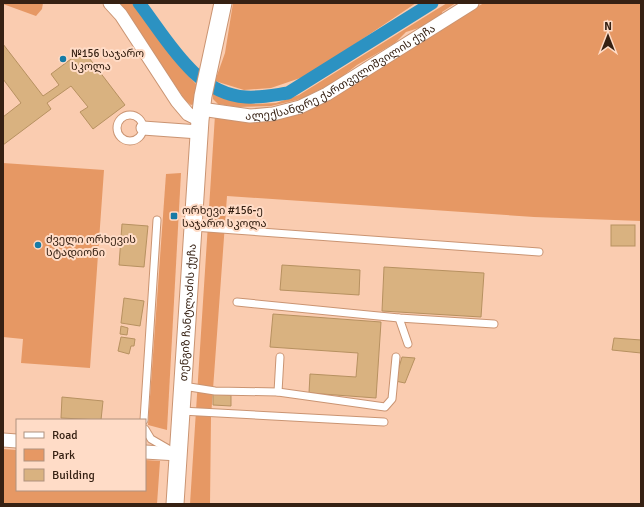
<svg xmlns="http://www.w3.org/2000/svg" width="644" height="507" viewBox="0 0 644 507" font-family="Signika,'Noto Sans Georgian',sans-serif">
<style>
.green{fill:#e69864}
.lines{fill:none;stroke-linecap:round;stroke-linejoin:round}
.canal{stroke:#2c92c2;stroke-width:13}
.building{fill:#d9b280;stroke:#b79160}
.service-casing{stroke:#ca9472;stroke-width:9}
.minor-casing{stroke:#ca9472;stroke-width:15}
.tertiary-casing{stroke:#ca9472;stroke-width:19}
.service{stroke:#fff;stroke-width:7}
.minor{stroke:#fff;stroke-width:13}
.tertiary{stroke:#fff;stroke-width:17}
.poi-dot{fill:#167ba6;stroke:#ffdcc7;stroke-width:1.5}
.labels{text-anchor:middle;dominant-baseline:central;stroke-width:4;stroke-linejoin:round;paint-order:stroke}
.poi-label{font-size:11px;fill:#362113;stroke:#ffdcc7;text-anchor:start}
.street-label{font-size:11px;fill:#362113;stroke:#ffdcc7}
</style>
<rect width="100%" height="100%" fill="#faccb0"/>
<g class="green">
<path d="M43,3L42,9L36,16L3,4Z"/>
<path d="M119,3H132L182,69L198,86L197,103L191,105L185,100Z"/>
<path d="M233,3H416L309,75L271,88L244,90L215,81L225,53Z"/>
<path d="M447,3H456L442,12V16L425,26L406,32L395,43L357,65L335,82L301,99L271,106L237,107L218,104L213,99V93L242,102L255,104L276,103L299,95Z"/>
<path d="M484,3H641V221L534,217L227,196L211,417L210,504H190L215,115L267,120Z"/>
<path d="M3,163L104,170L90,368L21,363L23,339L3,337Z"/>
<path d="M181,173L167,430L148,425L166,174Z"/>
<path d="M3,449L17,450V490H145V460L160,461L157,504H3Z"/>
</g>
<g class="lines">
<path class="canal" d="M139,3C167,39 195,94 246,97C261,98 274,95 288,93L432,3"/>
</g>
<g class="building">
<path d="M3,44L43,96L59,85L51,74L83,50L125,105L93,129L80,112L88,107L71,86L47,103L51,109L3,145V117L21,103L3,79Z"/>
<path d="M122,224L148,226L144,267L119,265Z"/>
<rect x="611" y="225" width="24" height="21"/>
<path d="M282,265L360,270L359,295L280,290Z"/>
<path d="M384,267L484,273L481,317L382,311Z"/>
<path d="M124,298L144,301L140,326L121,323Z"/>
<path d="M273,314L381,322L376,398L309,393L310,374L356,377L358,353L270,347Z"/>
<path d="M121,326L128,328L127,335L120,334Z"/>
<path d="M121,337L135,339L134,346H131L129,354L118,351Z"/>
<path d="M614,338L641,340V353L612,350Z"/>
<path d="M402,357L415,358L405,383L395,381Z"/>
<path d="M213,394L231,395V406L213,405Z"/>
<path d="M62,397L103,401L101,420L61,418Z"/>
</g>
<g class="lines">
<g class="service-casing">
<g id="service">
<circle cx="130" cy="128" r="13"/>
<path d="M193,227L539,252"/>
<path d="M237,302L399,318L494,324"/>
<path d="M399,318L408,344"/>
<path d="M183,386L215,391L278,392L385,407L392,399L396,357"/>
<path d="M278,392L280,357"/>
<path d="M181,411L384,422"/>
<path d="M144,420L157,220"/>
<path d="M145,429L151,439L170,450"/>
</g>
</g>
<g class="minor-casing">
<g id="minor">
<path d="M110,3L121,15L177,101L188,114L200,120"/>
<path id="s1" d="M201,109L250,116L273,114L300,107L327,94L472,3"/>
<path d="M143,128L199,132"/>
<path d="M3,440L17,441"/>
<path d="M145,452L178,454"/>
</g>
</g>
<g class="tertiary-casing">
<g id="tertiary">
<path id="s2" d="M175,504L200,120L203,96L223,3"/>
</g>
</g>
<use href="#service" class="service"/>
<use href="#minor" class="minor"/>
<use href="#tertiary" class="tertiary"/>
</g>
<g class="poi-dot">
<circle cx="63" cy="59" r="4"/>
<rect x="170" y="212" width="8" height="8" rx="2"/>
<circle cx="38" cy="245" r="4"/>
</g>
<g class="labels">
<g class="poi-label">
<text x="71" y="53">№156 საჯარო<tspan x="71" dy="13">სკოლა</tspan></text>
<text x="182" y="210">ორხევი #156-ე<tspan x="182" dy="13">საჯარო სკოლა</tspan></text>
<text x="46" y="239">ძველი ორხევის<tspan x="46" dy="13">სტადიონი</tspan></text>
</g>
<g class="street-label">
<text stroke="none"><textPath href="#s1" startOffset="151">ალექსანდრე ქართველიშვილის ქუჩა</textPath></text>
<text stroke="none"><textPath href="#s2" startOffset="192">თენგიზ ჩანტლაძის ქუჩა</textPath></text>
</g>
</g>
<rect width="644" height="507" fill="none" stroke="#362113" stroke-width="8"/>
<rect x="16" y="419" width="130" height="72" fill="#ffdcc7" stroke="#af917f"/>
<rect x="24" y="432" width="20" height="6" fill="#ffffff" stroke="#af917f"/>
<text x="52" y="439" font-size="12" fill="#362113">Road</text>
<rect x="24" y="449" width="20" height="12" fill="#e69864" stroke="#af917f"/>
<text x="52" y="459" font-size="12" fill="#362113">Park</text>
<rect x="24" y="469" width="20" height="12" fill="#d9b280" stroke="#af917f"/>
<text x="52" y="479" font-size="12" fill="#362113">Building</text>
<g transform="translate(608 36)" stroke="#ffdcc7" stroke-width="3" paint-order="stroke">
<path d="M0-3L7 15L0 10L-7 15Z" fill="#362113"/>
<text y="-6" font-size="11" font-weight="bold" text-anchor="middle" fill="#362113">N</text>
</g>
</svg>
